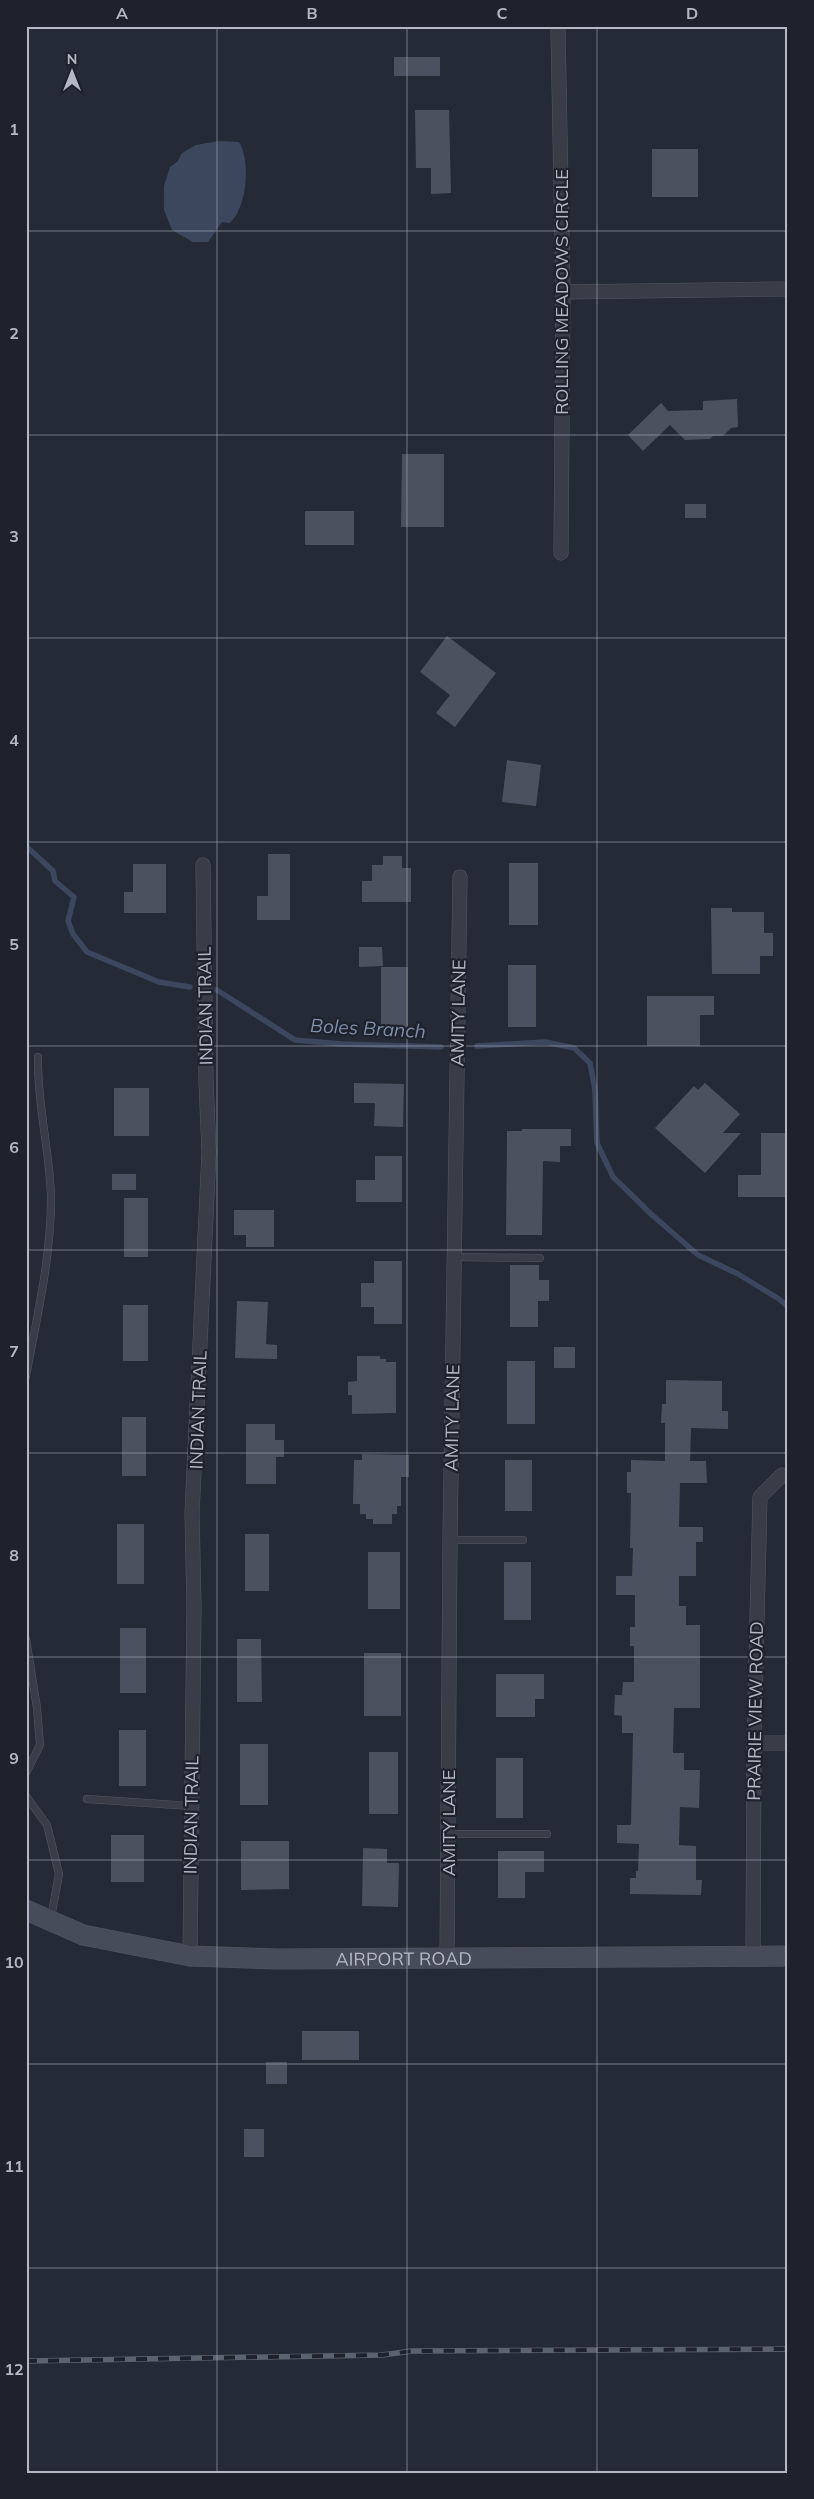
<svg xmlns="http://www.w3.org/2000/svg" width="814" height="2499" viewBox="0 0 814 2499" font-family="Mulish,sans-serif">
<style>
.water{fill:#3c475e}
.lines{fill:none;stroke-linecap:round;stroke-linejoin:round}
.stream{stroke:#3c475e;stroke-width:5.5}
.building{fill:#4b515f}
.lane-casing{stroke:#535862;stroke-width:8}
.street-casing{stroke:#535862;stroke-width:15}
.secondary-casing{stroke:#535862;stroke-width:21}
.lane{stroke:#383d48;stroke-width:7}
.street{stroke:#383d48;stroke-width:14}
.secondary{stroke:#464c5a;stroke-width:20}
.rail-casing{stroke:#5c6370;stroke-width:5.5}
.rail{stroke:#1d222c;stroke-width:4;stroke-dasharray:11;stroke-linecap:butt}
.grid{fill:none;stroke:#b3b8c4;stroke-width:1;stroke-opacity:0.55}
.labels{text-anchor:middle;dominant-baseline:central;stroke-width:4.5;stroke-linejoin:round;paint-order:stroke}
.street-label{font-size:18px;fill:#b3b8c4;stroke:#1d222c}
.water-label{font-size:19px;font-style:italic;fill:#7e8da8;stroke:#1d222c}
.neatline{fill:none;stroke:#b3b8c4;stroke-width:2}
.grid-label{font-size:16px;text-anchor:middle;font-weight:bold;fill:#b3b8c4}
</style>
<rect width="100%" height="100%" fill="#242b37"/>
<path class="water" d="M219,141L239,142C251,161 247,208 230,223L222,222L208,242H193L172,230L164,210V186L170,167L177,162L182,153L196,145Z"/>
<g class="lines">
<g class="stream">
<path d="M26,846L53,871L55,881L74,897L68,921L73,934L87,952L159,982L190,987"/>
<path d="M217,990L295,1040L342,1044L441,1047"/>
<path d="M477,1046L545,1042L574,1048L590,1063L595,1090L597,1143L613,1177L651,1214L698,1255L738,1274L779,1299L788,1307"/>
</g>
</g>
<g class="building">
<rect x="394" y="57" width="46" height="19"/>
<path d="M415,110H449L451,193L431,194V168H416Z"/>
<rect x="652" y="149" width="46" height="48"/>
<path d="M737,399L738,427L731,428L723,436H713L710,439L685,440L670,425L643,451L628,435L661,403L668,411L703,410V401Z"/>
<path d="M402,454H444V527H401Z"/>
<rect x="685" y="504" width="21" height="14"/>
<rect x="305" y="511" width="49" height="34"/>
<path d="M447,636L496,673L455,727L436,713L450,695L420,672Z"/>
<path d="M507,760L541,765L536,806L502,802Z"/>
<path d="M268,854H290V920H257V896H268Z"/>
<path d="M383,856H402V868H411V902H362V881H372V865H383Z"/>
<rect x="509" y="863" width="29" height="62"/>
<path d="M133,864H166V913H124V892H133Z"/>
<path d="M711,908H732V912H764V933H773V956H760V974H712Z"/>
<path d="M359,947H382L383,966L359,967Z"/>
<rect x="508" y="965" width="28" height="62"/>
<rect x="381" y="967" width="27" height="63"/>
<path d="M647,996H714V1015H700V1046H647Z"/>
<path d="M354,1083L404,1084L403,1127L374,1126L375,1103H354Z"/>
<path d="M705,1083L740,1114L723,1133H741L705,1173L655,1128L694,1086L698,1090Z"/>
<rect x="114" y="1088" width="35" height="48"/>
<path d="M522,1129H571V1146H560V1162L543,1161L542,1235H506L507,1131H522Z"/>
<path d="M761,1133H788V1197H738V1175H761Z"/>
<path d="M375,1156H402V1202H356V1180H375Z"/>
<rect x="112" y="1174" width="24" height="16"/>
<rect x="124" y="1198" width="24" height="59"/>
<path d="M234,1210H274V1247H246V1235H234Z"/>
<path d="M374,1261H402V1324H374V1307H361V1283H374Z"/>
<path d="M510,1265H539V1280H549V1301H538V1327H510Z"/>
<path d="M237,1301L268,1302L266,1344L277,1345V1359L235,1358Z"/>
<rect x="123" y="1305" width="25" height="56"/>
<rect x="554" y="1347" width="21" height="21"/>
<path d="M357,1356H380V1359H386V1362H396V1413L352,1414V1395H348V1382L357,1381Z"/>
<rect x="507" y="1361" width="28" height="63"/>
<path d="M666,1380L722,1381V1411H728V1429L691,1428L690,1461H706L707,1483H680L679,1527H703V1542H696V1576H679V1606H686V1625H700V1708H674L673,1753H684V1770H700L699,1808L680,1807L679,1845L696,1846V1880H702L701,1895L630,1894V1878H636V1871H638L639,1844L617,1843V1825H631L633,1733H622V1716L614,1715L615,1695H622L623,1682H634V1646H630V1627H635V1595H616V1576H632L633,1548H630L631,1493H627V1472H631V1460L665,1461V1423H661L662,1404H666Z"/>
<rect x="122" y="1417" width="24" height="59"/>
<path d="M246,1424H275V1440H284V1457H276V1484H246Z"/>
<path d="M362,1454L409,1455V1477H401V1506H397V1514H392V1524H373V1519H366V1514H360V1504H353L354,1460H362Z"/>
<rect x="505" y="1460" width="27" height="51"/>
<rect x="117" y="1524" width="27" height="60"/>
<rect x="245" y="1534" width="24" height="57"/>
<rect x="368" y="1552" width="32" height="57"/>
<rect x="504" y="1562" width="27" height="58"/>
<rect x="120" y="1628" width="26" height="65"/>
<path d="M237,1639H261L262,1702H237Z"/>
<rect x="364" y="1653" width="37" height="63"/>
<path d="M496,1674H544V1699H535V1717H496Z"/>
<rect x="119" y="1730" width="27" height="56"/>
<rect x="240" y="1744" width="28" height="61"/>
<rect x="369" y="1752" width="29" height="62"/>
<rect x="496" y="1758" width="27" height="60"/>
<rect x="111" y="1835" width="33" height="47"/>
<path d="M241,1841H289V1889L241,1890Z"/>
<path d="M363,1848L387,1849V1863H399L398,1907L362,1906Z"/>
<path d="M498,1851H544V1872H525V1898H498Z"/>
<rect x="302" y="2031" width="57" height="29"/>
<rect x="266" y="2062" width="21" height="22"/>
<rect x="244" y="2129" width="20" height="28"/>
</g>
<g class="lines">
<g class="lane-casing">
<g id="lane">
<path d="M455,1257L540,1258"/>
<path d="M26,1376C37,1317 51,1258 51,1198C50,1151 37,1105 38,1057"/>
<path d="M450,1540H523"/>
<path d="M26,1639L37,1708L40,1745L26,1773"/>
<path d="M26,1796L47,1825L59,1874L51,1918"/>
<path d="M87,1799L191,1806"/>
<path d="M448,1834H547"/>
</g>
</g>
<g class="street-casing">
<g id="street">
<path d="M558,30L563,292L561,553"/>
<path d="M563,292L788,289"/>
<path d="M754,1743H788"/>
<path d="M190,1956L194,1607L192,1513L209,1152L206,1081L203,865"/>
<path d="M753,1957L754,1743L760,1497L782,1475"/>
<path d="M447,1959L450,1540L460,877"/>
</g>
</g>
<g class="secondary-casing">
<g id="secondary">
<path id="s1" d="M26,1910L83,1935L190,1956L277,1959L788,1956"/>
</g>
</g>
<use href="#lane" class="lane"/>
<use href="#street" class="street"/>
<use href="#secondary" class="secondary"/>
<g class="rail-casing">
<path id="rail" d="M26,2361L382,2355L412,2351L788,2349"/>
</g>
<use href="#rail" class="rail"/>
</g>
<path class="grid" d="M217,26V2473M407,26V2473M597,26V2473M26,231H788M26,435H788M26,638H788M26,842H788M26,1046H788M26,1250H788M26,1453H788M26,1657H788M26,1860H788M26,2064H788M26,2268H788"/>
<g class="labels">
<g class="street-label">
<text transform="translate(561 292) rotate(-90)">ROLLING MEADOWS CIRCLE</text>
<text transform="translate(205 1006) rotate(-91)">INDIAN TRAIL</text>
<text transform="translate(458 1013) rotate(-89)">AMITY LANE</text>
<text transform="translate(198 1410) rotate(-88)">INDIAN TRAIL</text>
<text transform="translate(452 1418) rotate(-89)">AMITY LANE</text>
<text transform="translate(755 1711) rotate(-89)">PRAIRIE VIEW ROAD</text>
<text transform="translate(191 1815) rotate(-89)">INDIAN TRAIL</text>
<text transform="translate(448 1823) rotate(-90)">AMITY LANE</text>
<text stroke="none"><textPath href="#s1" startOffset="385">AIRPORT ROAD</textPath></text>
</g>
<g class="water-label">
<text transform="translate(368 1028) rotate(3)">Boles Branch</text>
</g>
</g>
<rect width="814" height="2499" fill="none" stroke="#1d222c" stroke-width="55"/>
<g transform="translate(72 72)" stroke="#1d222c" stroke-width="4" paint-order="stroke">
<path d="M0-4L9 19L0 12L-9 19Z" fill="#b3b8c4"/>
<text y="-8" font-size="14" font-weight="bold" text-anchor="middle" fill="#b3b8c4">N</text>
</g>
<rect x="28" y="28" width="758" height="2444" class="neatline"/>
<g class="grid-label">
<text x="122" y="19">A</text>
<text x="312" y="19">B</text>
<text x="502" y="19">C</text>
<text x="692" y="19">D</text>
<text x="14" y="135">1</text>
<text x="14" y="339">2</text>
<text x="14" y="542">3</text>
<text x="14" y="746">4</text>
<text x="14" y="950">5</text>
<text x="14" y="1153">6</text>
<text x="14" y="1357">7</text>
<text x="14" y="1561">8</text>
<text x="14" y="1764">9</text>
<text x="14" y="1968">10</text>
<text x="14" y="2172">11</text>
<text x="14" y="2375">12</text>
</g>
</svg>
